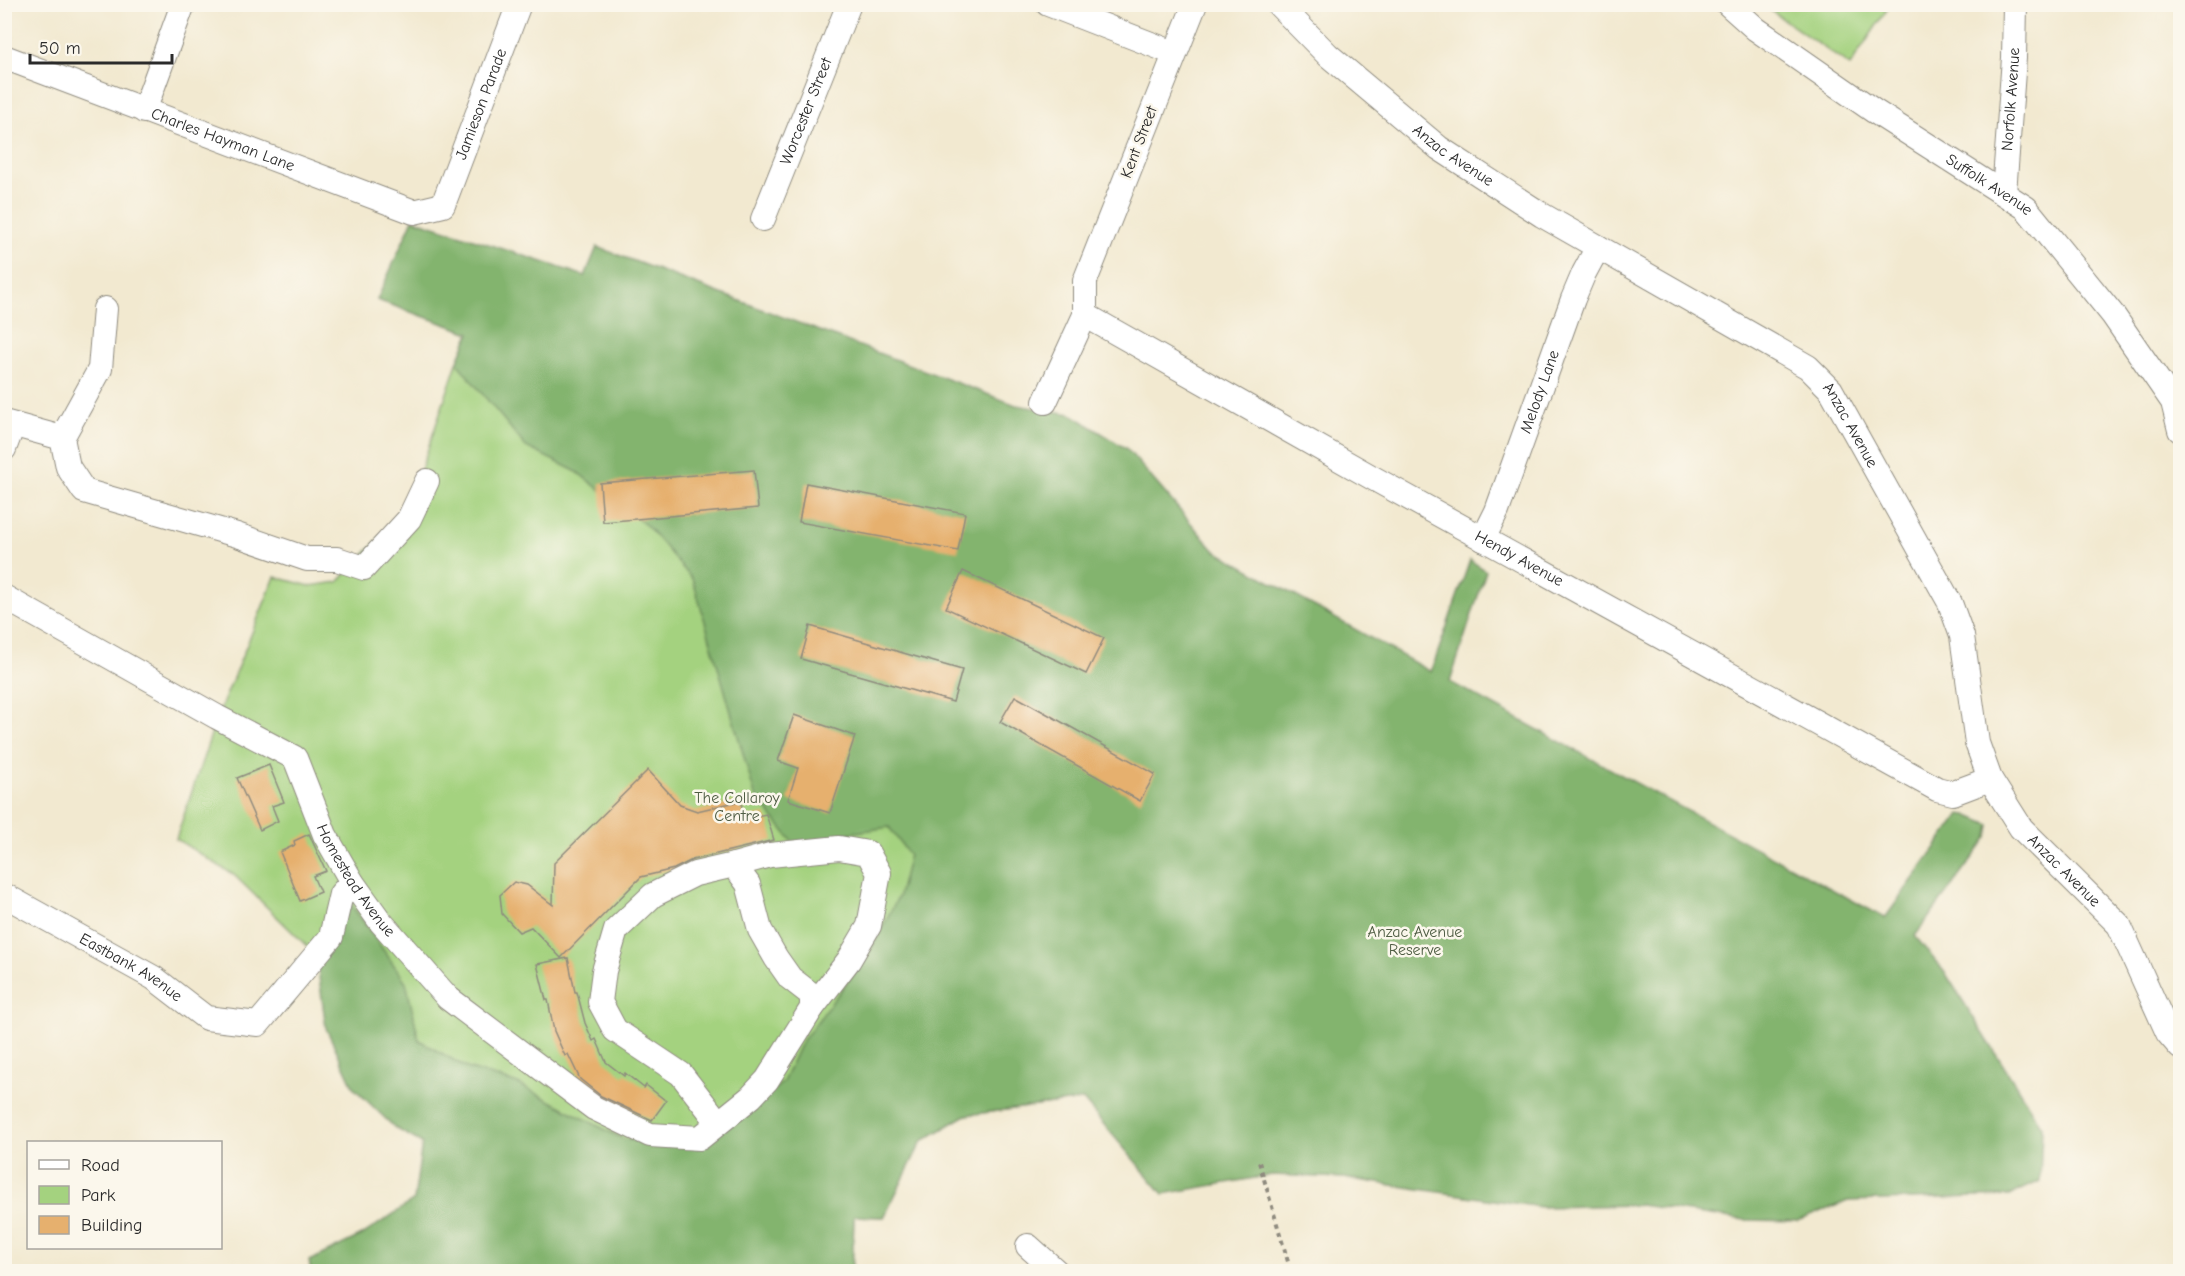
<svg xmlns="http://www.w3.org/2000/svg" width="2185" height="1276" viewBox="0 0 2185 1276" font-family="'Comic Neue',sans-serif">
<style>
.green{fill:#a4d27f;stroke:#687e55;stroke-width:1.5}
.forest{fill:#83b46e;stroke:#57704c;stroke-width:1.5}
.building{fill:#e6b06e}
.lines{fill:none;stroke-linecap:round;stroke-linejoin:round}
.minor-casing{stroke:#8e8a7e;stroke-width:26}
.path{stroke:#8e8a7e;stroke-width:4;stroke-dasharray:4.5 4.5;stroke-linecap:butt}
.minor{stroke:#fff;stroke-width:24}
.labels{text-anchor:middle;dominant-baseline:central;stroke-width:5;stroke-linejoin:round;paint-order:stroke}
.street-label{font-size:16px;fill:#2b2b2b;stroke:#fbf7ec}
.park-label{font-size:16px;fill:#4f5d44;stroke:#fbf7ec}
</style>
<rect width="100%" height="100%" fill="#fbf7ec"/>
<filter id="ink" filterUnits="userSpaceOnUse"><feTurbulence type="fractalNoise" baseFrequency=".0167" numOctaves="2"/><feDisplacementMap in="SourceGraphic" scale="12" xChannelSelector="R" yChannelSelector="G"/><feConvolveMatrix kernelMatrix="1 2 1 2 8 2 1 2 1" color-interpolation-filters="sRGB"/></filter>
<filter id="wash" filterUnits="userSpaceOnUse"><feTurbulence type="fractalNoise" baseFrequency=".008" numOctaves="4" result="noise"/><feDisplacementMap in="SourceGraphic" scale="24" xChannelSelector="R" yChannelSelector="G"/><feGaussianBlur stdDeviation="1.35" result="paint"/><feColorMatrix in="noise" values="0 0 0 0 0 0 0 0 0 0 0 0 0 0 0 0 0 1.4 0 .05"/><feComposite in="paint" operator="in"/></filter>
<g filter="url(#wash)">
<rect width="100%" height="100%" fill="#f2e9d0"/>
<g class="green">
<path d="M1763,5L1890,4V5L1850,66Z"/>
<path d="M470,333L598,368L1083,1100L966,1115L922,1141L884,1217L854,1216L852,1271L547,1144L316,955L234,875L176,839L217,717L275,577L310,586L338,582L408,508L457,363Z"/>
</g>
<path class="forest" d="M413,219L585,276L597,247L1016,405L1071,414L1127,449L1214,550L1431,672L1470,560L1486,571L1450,682L1885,918L1960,814L1967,815L1990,825L1988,837L1915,936L1946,974L2042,1127L2040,1181L2009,1196L1848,1201L1797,1221L1745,1220L1640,1205L1541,1207L1344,1178L1272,1175L1163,1194L1083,1100L966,1115L922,1141L884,1217L854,1216L852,1271L311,1272L309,1261L362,1235L414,1200L422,1143L395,1128L354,1088L326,1028L316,955L350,903L406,982L419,1040L467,1068L518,1084L623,1139L693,1147L735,1121L783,1082L801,1043L869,953L899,895L909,855L889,827L850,833L796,846L755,795L693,580L648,527L577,472L526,447L457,363L470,333L377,300Z"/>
<g id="blocks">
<g class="building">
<path d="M754,470L758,508L603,522L600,483Z"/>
<path d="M806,483L965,513L958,551L799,522Z"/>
<path d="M963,571L1104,638L1086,674L946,608Z"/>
<path d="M810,626L962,670L953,702L801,659Z"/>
<path d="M1015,696L1155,774L1140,801L1000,722Z"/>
<path d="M794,715L855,736L830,813L788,800L798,768L778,761Z"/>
<path d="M269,765L284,802L272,806L278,821L260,830L237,778Z"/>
<path d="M648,770L680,805L697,811L740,801L746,818L766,814L774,840L692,860L674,869L641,877L561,958L531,927L519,932L502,914L500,895L514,882L527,885L553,905L554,863Z"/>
<path d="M309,834L326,871L313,876L320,892L300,901L280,852L295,845L294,841Z"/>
<path d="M568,958L575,992H577L585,1023L593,1041L596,1039L606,1062L624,1076L625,1073L644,1088L646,1085L666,1101L652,1120L601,1096L580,1079L568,1054L565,1056L554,1031L548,1000H546L537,964Z"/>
</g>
</g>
</g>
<g filter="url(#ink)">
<use href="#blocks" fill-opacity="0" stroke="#8e8a7e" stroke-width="1.5"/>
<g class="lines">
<g class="minor-casing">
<g id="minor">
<path d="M1048,4L1174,53"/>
<path id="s1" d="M1195,4L1085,281V315L1373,478L1937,789L1953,793L1990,779"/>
<path id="s2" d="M1278,4L1328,55L1439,148L1542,215L1808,367L1831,390L1950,603L1962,636L1977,743L1990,779L2021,828L2119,925L2168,1033L2180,1047"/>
<path id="s3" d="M1728,4L1756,29L1874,111L2026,208L2113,315L2173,402L2180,430"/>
<path id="s4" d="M4,57L414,212L443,205L519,4"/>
<path d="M144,111L183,4"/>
<path id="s5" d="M2004,193L2014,58L2015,4"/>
<path id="s6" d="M763,219L849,4"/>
<path d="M1045,402L1085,315"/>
<path d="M4,422L62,438L68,467L84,491L237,535L307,559H337L364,568L409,519L427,481"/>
<path d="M62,438L100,369L105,309"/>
<path d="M4,449L13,425"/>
<path id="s7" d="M1483,539L1497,511L1573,299L1584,273L1598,247"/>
<path id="s8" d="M4,597L217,717L295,758L325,835L352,882L380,921L448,998L594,1108L650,1135L700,1138L751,1097L767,1080L812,1008V995L790,978L776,958L760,930L748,884L734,865L695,874L653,895L616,930L604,971L600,1002L615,1030L681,1074L718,1122"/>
<path d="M734,865L770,855L839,848L868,853L879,873L869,926L849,960L812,1008"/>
<path id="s9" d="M4,895L154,978L206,1018L258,1024L331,937L341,894L352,882"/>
<path d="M1028,1246L1057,1272"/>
</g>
</g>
<path class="path" d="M1259,1162L1291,1272"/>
<use href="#minor" class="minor"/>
</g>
</g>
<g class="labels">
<g class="street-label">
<text stroke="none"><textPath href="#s5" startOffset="94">Norfolk Avenue</textPath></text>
<text stroke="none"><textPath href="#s4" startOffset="576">Jamieson Parade</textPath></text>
<text stroke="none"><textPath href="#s6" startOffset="116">Worcester Street</textPath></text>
<text stroke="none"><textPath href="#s4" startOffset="234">Charles Hayman Lane</textPath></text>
<text transform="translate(1139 142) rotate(-69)">Kent Street</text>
<text stroke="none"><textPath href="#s2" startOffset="232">Anzac Avenue</textPath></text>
<text stroke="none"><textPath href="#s3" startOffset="318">Suffolk Avenue</textPath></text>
<text stroke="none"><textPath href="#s7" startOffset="158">Melody Lane</textPath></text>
<text stroke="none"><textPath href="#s2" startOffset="718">Anzac Avenue</textPath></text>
<text stroke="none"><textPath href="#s1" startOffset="830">Hendy Avenue</textPath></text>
<text stroke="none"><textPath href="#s2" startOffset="1222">Anzac Avenue</textPath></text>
<text stroke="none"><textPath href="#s8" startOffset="470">Homestead Avenue</textPath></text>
<text stroke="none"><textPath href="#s9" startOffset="146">Eastbank Avenue</textPath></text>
</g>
<g class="park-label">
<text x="737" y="798">The Collaroy<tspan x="737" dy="18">Centre</tspan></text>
<text x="1415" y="932">Anzac Avenue<tspan x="1415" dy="18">Reserve</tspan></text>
</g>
</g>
<rect width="2185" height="1276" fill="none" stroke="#fbf7ec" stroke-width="24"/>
<rect x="27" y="1141" width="195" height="108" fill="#fbf7ec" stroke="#a8a59f" stroke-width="1.5"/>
<rect x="39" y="1160" width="30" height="9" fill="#ffffff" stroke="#a8a59f" stroke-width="1.5"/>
<text x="81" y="1171" font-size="18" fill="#2b2b2b">Road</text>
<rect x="39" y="1186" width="30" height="18" fill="#a4d27f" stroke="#a8a59f" stroke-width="1.5"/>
<text x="81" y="1201" font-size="18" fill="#2b2b2b">Park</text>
<rect x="39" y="1216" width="30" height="18" fill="#e6b06e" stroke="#a8a59f" stroke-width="1.5"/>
<text x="81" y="1231" font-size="18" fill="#2b2b2b">Building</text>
<path d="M30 54v9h142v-9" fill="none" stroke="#2b2b2b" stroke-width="3"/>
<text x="39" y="54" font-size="18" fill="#2b2b2b" stroke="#fbf7ec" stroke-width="4.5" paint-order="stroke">50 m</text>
</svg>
